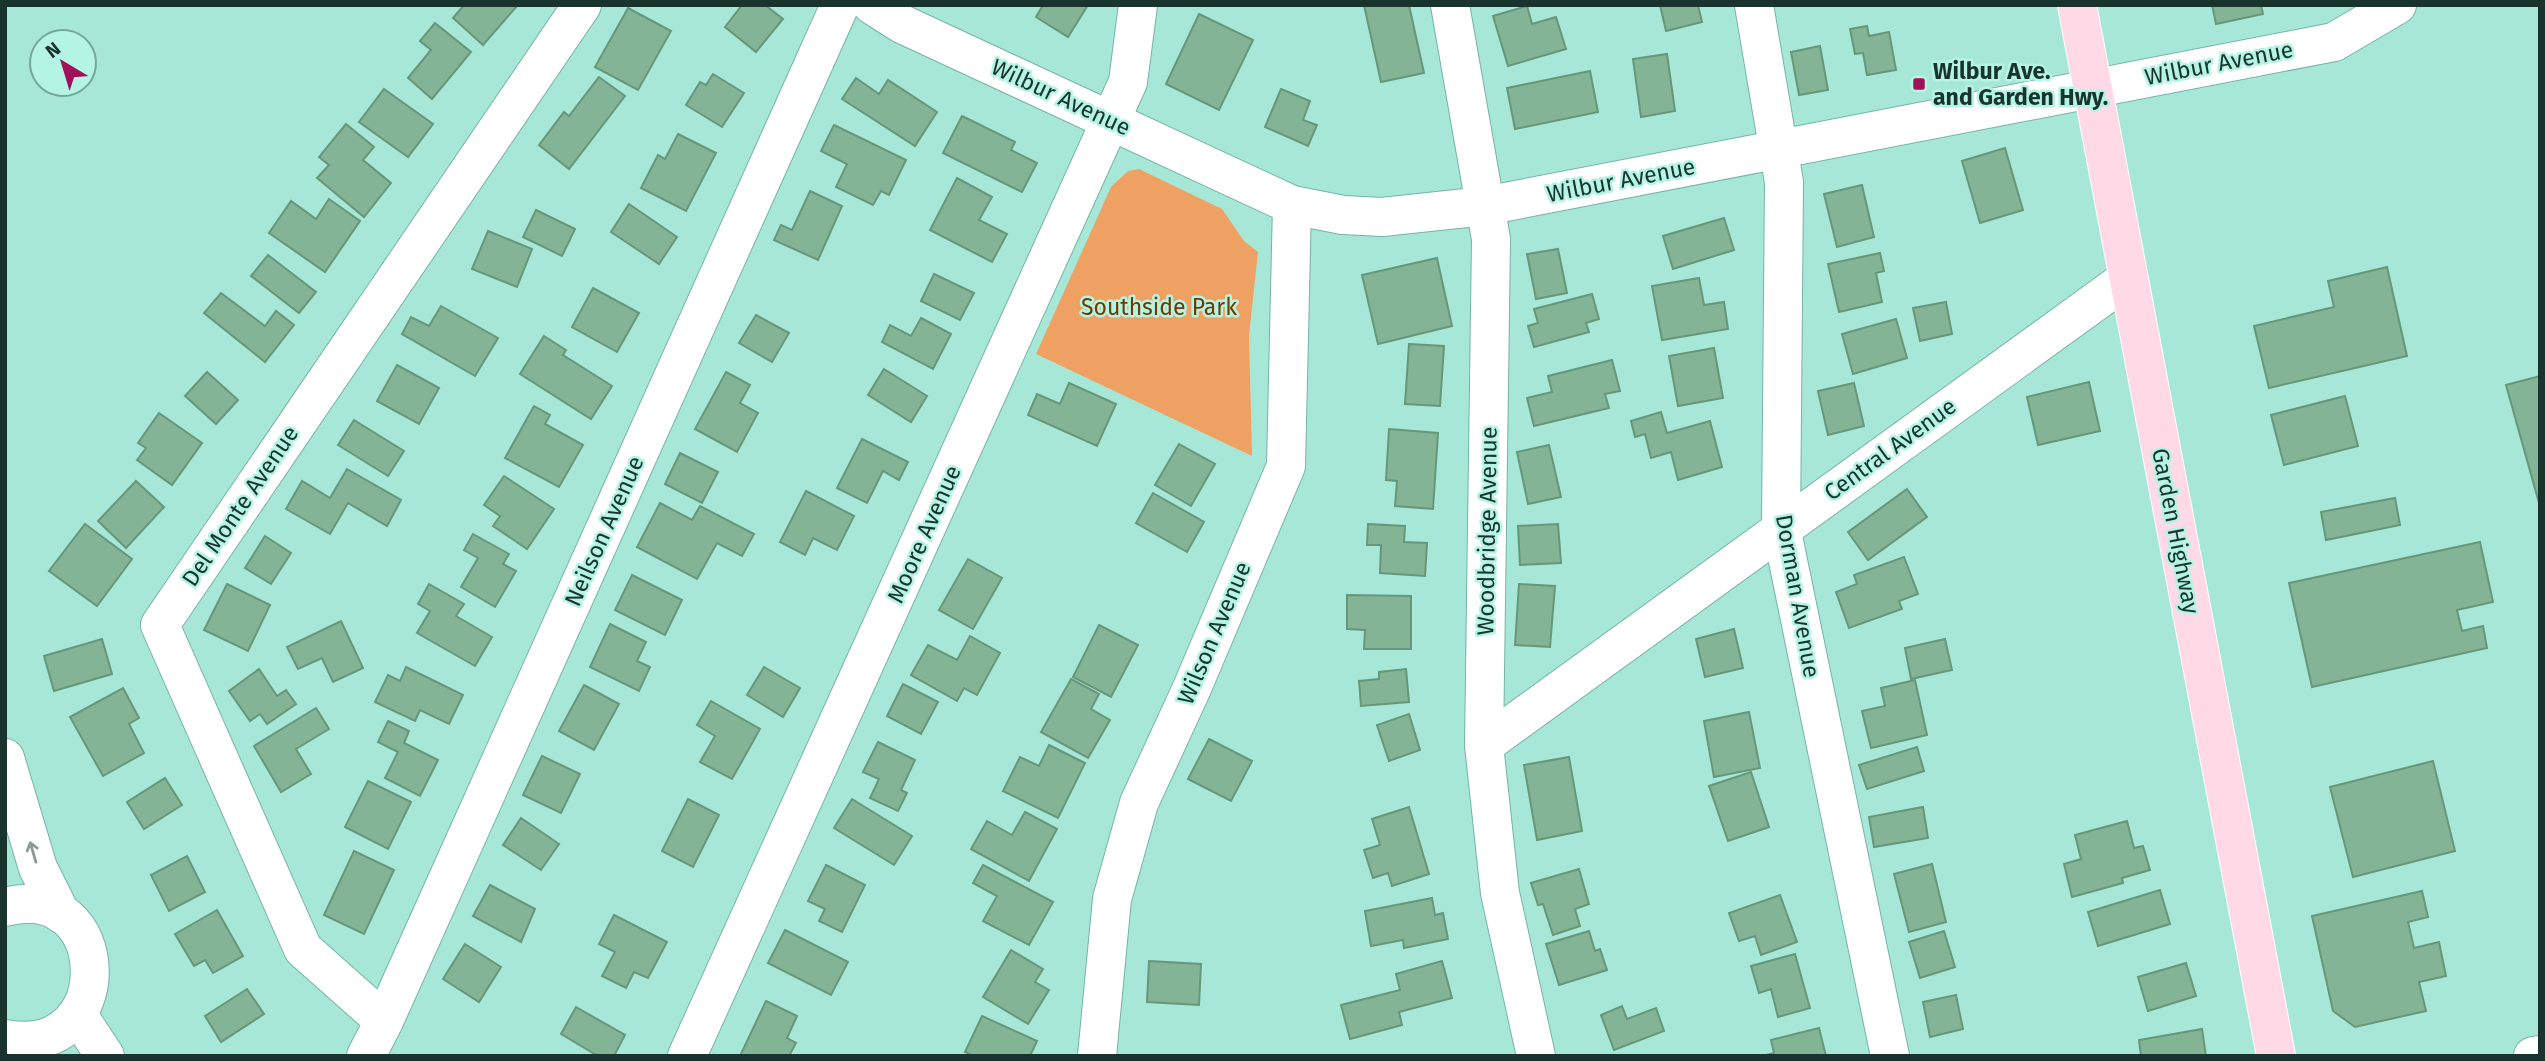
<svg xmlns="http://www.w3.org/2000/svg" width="2545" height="1061" viewBox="0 0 2545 1061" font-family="'Fira Sans',sans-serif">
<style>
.green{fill:#efa163}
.building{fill:#83b496;stroke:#66977a;stroke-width:2}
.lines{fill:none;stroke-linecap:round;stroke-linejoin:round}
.minor-casing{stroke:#76b4a6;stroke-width:40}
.major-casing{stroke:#fff;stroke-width:40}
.minor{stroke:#fff;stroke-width:38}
.major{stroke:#ffdae6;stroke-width:38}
.oneway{stroke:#8c9996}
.poi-dot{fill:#a01159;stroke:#b4f4e4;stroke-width:2.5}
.labels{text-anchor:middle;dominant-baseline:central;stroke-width:5;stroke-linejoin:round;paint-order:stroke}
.street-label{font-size:23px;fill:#19332d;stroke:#b4f4e4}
.poi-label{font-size:23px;font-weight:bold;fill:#19332d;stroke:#b4f4e4;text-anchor:start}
.park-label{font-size:23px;fill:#6f3900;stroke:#b4f4e4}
</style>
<rect width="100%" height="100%" fill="#a7e7d7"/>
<path class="green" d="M1139,169L1222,209L1244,241L1258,252L1249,335L1252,456L1036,354L1111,187L1128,171Z"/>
<g class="building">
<path d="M464,5H516L517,6L483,45L453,18Z"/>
<path d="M742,5H765L783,19L756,52L725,27Z"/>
<path d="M1043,5H1088L1068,37L1036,17Z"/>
<path d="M1364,5H1409L1424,73L1381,82Z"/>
<path d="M1660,5H1698L1702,22L1666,31Z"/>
<path d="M2212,5H2261L2263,14L2216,24Z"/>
<path d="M1527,6L1532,24L1556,17L1566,49L1508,66L1493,16Z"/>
<path d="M628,8L671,31L638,90L595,67Z"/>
<path d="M1199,14L1253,40L1219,110L1166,84Z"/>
<path d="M435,23L471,52L432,99L408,78L431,50L420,41Z"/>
<path d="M1867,26L1869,36L1889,32L1896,70L1867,75L1863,53L1855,54L1850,29Z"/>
<path d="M1820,46L1828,90L1799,95L1791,52Z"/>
<path d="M1667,54L1675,111L1641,117L1633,59Z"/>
<path d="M1590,71L1598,112L1515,129L1507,88Z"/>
<path d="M713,74L744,93L722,127L686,105L700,82L706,85Z"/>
<path d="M599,77L625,96L569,169L539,145L564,112L569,116Z"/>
<path d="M856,78L879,94L888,80L937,112L915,146L842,99Z"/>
<path d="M384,89L433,124L408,157L359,122Z"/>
<path d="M1281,89L1310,101L1303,120L1317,125L1308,146L1265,127Z"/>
<path d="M962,116L1015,142L1011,150L1037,163L1022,192L943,153Z"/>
<path d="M346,124L374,147L363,160L391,183L364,217L317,178L329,165L319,157Z"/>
<path d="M834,125L906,160L889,195L881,191L873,205L836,187L847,164L821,151Z"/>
<path d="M678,134L716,153L686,211L641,188L658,155L665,159Z"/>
<path d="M2005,148L2023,210L1980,223L1962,161Z"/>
<path d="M957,178L992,197L979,220L1007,234L992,262L930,230Z"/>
<path d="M1862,185L1874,237L1837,247L1824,194Z"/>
<path d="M810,191L842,206L818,260L774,240L781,225L792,230Z"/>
<path d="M329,199L360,221L325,272L269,233L291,201L316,219Z"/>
<path d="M629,204L677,237L659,264L611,232Z"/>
<path d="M536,210L575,229L562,256L523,237Z"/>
<path d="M1724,218L1734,250L1673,269L1663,236Z"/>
<path d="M488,231L532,249L517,287L472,269Z"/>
<path d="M1558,249L1567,293L1536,299L1527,254Z"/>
<path d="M1880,253L1884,271L1876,273L1882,302L1839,312L1828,264Z"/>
<path d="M268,255L316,292L299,313L251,276Z"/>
<path d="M1437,258L1452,326L1378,344L1362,275Z"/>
<path d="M2387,267L2407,356L2269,388L2254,326L2334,307L2328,281Z"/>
<path d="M934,274L974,293L960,320L921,301Z"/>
<path d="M1699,278L1704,305L1724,302L1728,329L1662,340L1652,286Z"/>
<path d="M593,288L639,313L617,352L572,327Z"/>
<path d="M221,293L265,326L276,311L294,325L265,362L204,313Z"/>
<path d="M1592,294L1599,319L1586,323L1589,332L1534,347L1528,326L1538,323L1534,309Z"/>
<path d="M1946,302L1952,334L1920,341L1913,308Z"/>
<path d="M441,306L498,338L475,376L402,334L411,317L429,326Z"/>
<path d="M756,315L789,333L772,362L739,343Z"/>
<path d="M921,318L951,334L933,369L882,342L890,325L911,336Z"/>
<path d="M1896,319L1907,358L1853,374L1842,334Z"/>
<path d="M544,336L566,350L563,355L612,386L591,419L520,374Z"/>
<path d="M1409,344L1444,346L1440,406L1405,404Z"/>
<path d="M1714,348L1723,398L1678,406L1669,356Z"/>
<path d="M1612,360L1620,391L1605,394L1609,408L1534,426L1527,398L1552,392L1548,376Z"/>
<path d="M397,365L439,388L419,424L377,401Z"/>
<path d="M884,369L927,396L911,422L868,395Z"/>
<path d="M207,372L238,400L216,424L185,396Z"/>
<path d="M726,372L750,385L740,403L758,413L737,452L695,429Z"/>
<path d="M2540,376V503H2539L2506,385Z"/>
<path d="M2089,382L2100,431L2038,445L2027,397Z"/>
<path d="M1069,383L1116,404L1097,446L1028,415L1037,394L1060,404Z"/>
<path d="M1854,383L1864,426L1828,435L1818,391Z"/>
<path d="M2345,396L2358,446L2284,465L2271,415Z"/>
<path d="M534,406L550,415L545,424L583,445L559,487L505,458Z"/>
<path d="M1661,412L1667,433L1710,421L1722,467L1678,480L1671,452L1651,458L1645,434L1635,437L1631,421Z"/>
<path d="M159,413L202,443L172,485L137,460L146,448L138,443Z"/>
<path d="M354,420L404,451L388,476L338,445Z"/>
<path d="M1389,429L1438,433L1433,509L1395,506L1397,481L1386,480Z"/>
<path d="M862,439L908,462L899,480L883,471L867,503L837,488Z"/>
<path d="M1179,444L1215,464L1191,506L1155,485Z"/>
<path d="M1549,445L1561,497L1528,504L1517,452Z"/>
<path d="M680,453L718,472L702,503L665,484Z"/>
<path d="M347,469L401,500L387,526L348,503L330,534L286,509L302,481L330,498Z"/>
<path d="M504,476L554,509L527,549L493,526L500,516L484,505Z"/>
<path d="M136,481L164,507L126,548L98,521Z"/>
<path d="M1907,489L1927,517L1868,560L1848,532Z"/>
<path d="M806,491L854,516L837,550L813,538L805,555L780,542Z"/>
<path d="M1153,493L1204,522L1187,552L1136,523Z"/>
<path d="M2395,498L2400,525L2326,540L2321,512Z"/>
<path d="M660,503L692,520L700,506L754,534L742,556L717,543L697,579L637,547Z"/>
<path d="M85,524L132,559L97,606L49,571Z"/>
<path d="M1368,524L1405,526L1404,542L1427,543L1425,576L1380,573L1381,545H1367Z"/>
<path d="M1558,524L1561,563L1520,565L1518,526Z"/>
<path d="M473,534L509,554L503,564L516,571L495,607L461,587L478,558L464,550Z"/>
<path d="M265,536L291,553L271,584L245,568Z"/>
<path d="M2480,542L2493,602L2457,610L2462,631L2483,626L2487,648L2312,687L2289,583Z"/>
<path d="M1904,557L1918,594L1899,601L1902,609L1849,628L1836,592L1857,584L1854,575Z"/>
<path d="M968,559L1002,578L973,629L939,610Z"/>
<path d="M632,575L682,600L665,635L615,610Z"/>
<path d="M227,584L270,605L248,651L204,630Z"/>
<path d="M429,584L464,604L456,616L492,637L475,666L417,633L430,611L418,604Z"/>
<path d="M1519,584L1555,586L1550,647L1515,645Z"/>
<path d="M1347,595L1411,596V649H1364L1365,630L1347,629Z"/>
<path d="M341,621L363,668L333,682L322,658L298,669L287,647Z"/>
<path d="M610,624L646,642L637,661L650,667L639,691L590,667Z"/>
<path d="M1099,625L1138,645L1111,697L1073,677Z"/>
<path d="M1734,629L1743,668L1705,677L1696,639Z"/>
<path d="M970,636L1000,653L977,695L964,688L957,701L911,675L928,645L957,660Z"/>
<path d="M102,639L112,674L54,691L44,656Z"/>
<path d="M1945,639L1952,670L1911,679L1905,648Z"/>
<path d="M406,667L463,695L449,724L420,710L415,721L375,702L388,675L400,681Z"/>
<path d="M764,667L800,688L783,717L747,695Z"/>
<path d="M259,669L277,696L286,690L296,704L267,724L260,714L250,721L229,691Z"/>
<path d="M1406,669L1409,702L1361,706L1359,681L1379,679V672Z"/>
<path d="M1071,679L1099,694L1091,709L1110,720L1088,758L1041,732Z"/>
<path d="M1915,680L1927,735L1871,748L1862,711L1885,706L1881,688Z"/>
<path d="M903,684L938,702L921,734L887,716Z"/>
<path d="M584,685L619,704L594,750L559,731Z"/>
<path d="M123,688L139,718L129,724L144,753L103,776L70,717Z"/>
<path d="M711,701L760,729L732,779L700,762L715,736L697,725Z"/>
<path d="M316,708L329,729L296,749L311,774L281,792L254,746Z"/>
<path d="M1749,712L1760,768L1714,777L1704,721Z"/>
<path d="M1409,714L1420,750L1389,761L1377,725Z"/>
<path d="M388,721L409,731L404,743L438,760L420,796L385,778L398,752L378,742Z"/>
<path d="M1209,739L1252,761L1231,801L1188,779Z"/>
<path d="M878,742L915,760L901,790L907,793L898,811L870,798L879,779L863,772Z"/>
<path d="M1049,745L1085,763L1058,818L1003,791L1020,757L1039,766Z"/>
<path d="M1917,747L1924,771L1867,789L1859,765Z"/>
<path d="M542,756L580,774L561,813L523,795Z"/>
<path d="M1569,757L1582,831L1537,840L1524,765Z"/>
<path d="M2433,761L2455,851L2353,877L2330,787Z"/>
<path d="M1751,772L1769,827L1728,841L1709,786Z"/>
<path d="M165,778L182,805L144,829L127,802Z"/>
<path d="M368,781L411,802L388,849L345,827Z"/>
<path d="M688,799L719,815L693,867L662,851Z"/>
<path d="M852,799L912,836L894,865L834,828Z"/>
<path d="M1409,807L1429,874L1392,886L1388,873L1373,878L1364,850L1380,845L1372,819Z"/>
<path d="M1923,807L1928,838L1874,847L1869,817Z"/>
<path d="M1025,812L1057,829L1029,881L971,849L987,821L1012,835Z"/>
<path d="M521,818L559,844L541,870L503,845Z"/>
<path d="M2127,821L2134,848L2143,846L2150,870L2122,878L2123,883L2072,897L2064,864L2081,859L2075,835Z"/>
<path d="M354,851L394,870L364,934L324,915Z"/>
<path d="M187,856L205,892L169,911L151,875Z"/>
<path d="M1932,864L1946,922L1909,932L1894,874Z"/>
<path d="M826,865L865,885L842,932L819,921L825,909L808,901Z"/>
<path d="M983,865L1053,902L1029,945L983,921L997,896L973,883Z"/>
<path d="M1579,869L1589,904L1575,909L1580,926L1553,935L1543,904L1538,905L1531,883Z"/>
<path d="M490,885L535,909L521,942L473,916Z"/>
<path d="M2160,890L2170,924L2098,946L2088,912Z"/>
<path d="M2422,891L2428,917L2408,922L2414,948L2439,942L2446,976L2419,982L2426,1011L2355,1027L2333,1011L2312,916Z"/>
<path d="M1780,895L1797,942L1761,955L1755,936L1739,941L1729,913Z"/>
<path d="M1432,898L1435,915L1443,913L1448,939L1404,948L1403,940L1371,946L1365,911Z"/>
<path d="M217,910L243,956L213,973L205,960L194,966L175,934Z"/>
<path d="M614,915L667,942L648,978L634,972L626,988L602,976L615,952L599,944Z"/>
<path d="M785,930L848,962L831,995L768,963Z"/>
<path d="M1589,931L1595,951L1600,949L1607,970L1559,985L1546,944Z"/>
<path d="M1944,931L1955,967L1920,978L1909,942Z"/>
<path d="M465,944L501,967L479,1002L443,979Z"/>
<path d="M1011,950L1043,969L1035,982L1049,990L1028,1024L983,997Z"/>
<path d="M1795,954L1810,1008L1778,1017L1771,989L1759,993L1751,966Z"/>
<path d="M1149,961L1201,964L1199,1005L1147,1002Z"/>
<path d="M1442,961L1452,998L1399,1012L1402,1025L1350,1039L1341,1005L1400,990L1396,974Z"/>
<path d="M2186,963L2196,996L2148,1011L2138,977Z"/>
<path d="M247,989L264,1014L221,1042L205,1016Z"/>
<path d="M1956,995L1963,1029L1930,1037L1923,1002Z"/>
<path d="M766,1001L797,1016L787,1038L796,1043L789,1056H740Z"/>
<path d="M1622,1006L1627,1019L1656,1008L1664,1031L1614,1050L1601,1015Z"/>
<path d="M576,1007L625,1035L614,1056H598L561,1034Z"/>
<path d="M982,1016L1037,1041L1030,1056H974L965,1052Z"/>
<path d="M1819,1028L1826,1056H1762L1774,1053L1771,1040Z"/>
<path d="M2202,1029L2206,1056H2141L2139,1040Z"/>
</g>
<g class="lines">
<g class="minor-casing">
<g id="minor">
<path d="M872,5L902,24L1292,205L1343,215L1382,217L1485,206L2334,42L2397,5"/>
<path d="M1450,5L1491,239L1484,745L1500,893L1536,1056"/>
<path d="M1754,5L1784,182L1781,527L1890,1056"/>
<path d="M1484,745L2128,278"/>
<path d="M5,758L38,868L61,914"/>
<path d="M5,907C115,877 121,1061 5,1039"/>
<path d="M78,1015L105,1056"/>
<path d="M384,1021L303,949L160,625L582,5"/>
<path d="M366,1056L384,1021L840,5"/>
<path d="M687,1056L1128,82L1138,5"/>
<path d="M1097,1056L1112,899L1139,803L1192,688L1286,466L1292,205"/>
<path d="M2533,1056L2540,1055"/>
</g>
</g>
<g class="major-casing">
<path id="major" d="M2077,5L2276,1056"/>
</g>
<use href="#minor" class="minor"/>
<use href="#major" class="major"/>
</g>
<defs><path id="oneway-shaft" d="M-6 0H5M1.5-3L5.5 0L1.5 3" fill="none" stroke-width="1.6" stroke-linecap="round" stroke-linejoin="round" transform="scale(1.75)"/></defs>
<use class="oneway" href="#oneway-shaft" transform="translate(33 852) rotate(-106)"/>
<rect class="poi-dot" x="1912" y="77" width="14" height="14" rx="3.5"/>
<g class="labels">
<g class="street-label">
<text transform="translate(2219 63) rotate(-11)">Wilbur Avenue</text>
<text transform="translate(1061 97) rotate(25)">Wilbur Avenue</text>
<text transform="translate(1621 180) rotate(-11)">Wilbur Avenue</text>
<text transform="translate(1890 449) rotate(-36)">Central Avenue</text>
<text transform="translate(240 506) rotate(-56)">Del Monte Avenue</text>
<text transform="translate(604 531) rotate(-66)">Neilson Avenue</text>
<text transform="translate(1487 531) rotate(-89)">Woodbridge Avenue</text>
<text transform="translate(2176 531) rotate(79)">Garden Highway</text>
<text transform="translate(924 534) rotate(-66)">Moore Avenue</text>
<text transform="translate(1798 596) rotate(80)">Dorman Avenue</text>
<text transform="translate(1214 633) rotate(-67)">Wilson Avenue</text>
</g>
<g class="poi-label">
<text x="1933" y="71">Wilbur Ave.<tspan x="1933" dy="26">and Garden Hwy.</tspan></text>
</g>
<g class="park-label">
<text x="1159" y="307">Southside Park</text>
</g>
</g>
<rect width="2545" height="1061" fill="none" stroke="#19332d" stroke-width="14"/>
<g transform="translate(63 63) rotate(322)"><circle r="33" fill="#b4f4e4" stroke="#76a79b" stroke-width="2"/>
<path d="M0-5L12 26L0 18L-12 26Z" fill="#a01159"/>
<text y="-10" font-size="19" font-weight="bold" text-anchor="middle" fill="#19332d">N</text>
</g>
</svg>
